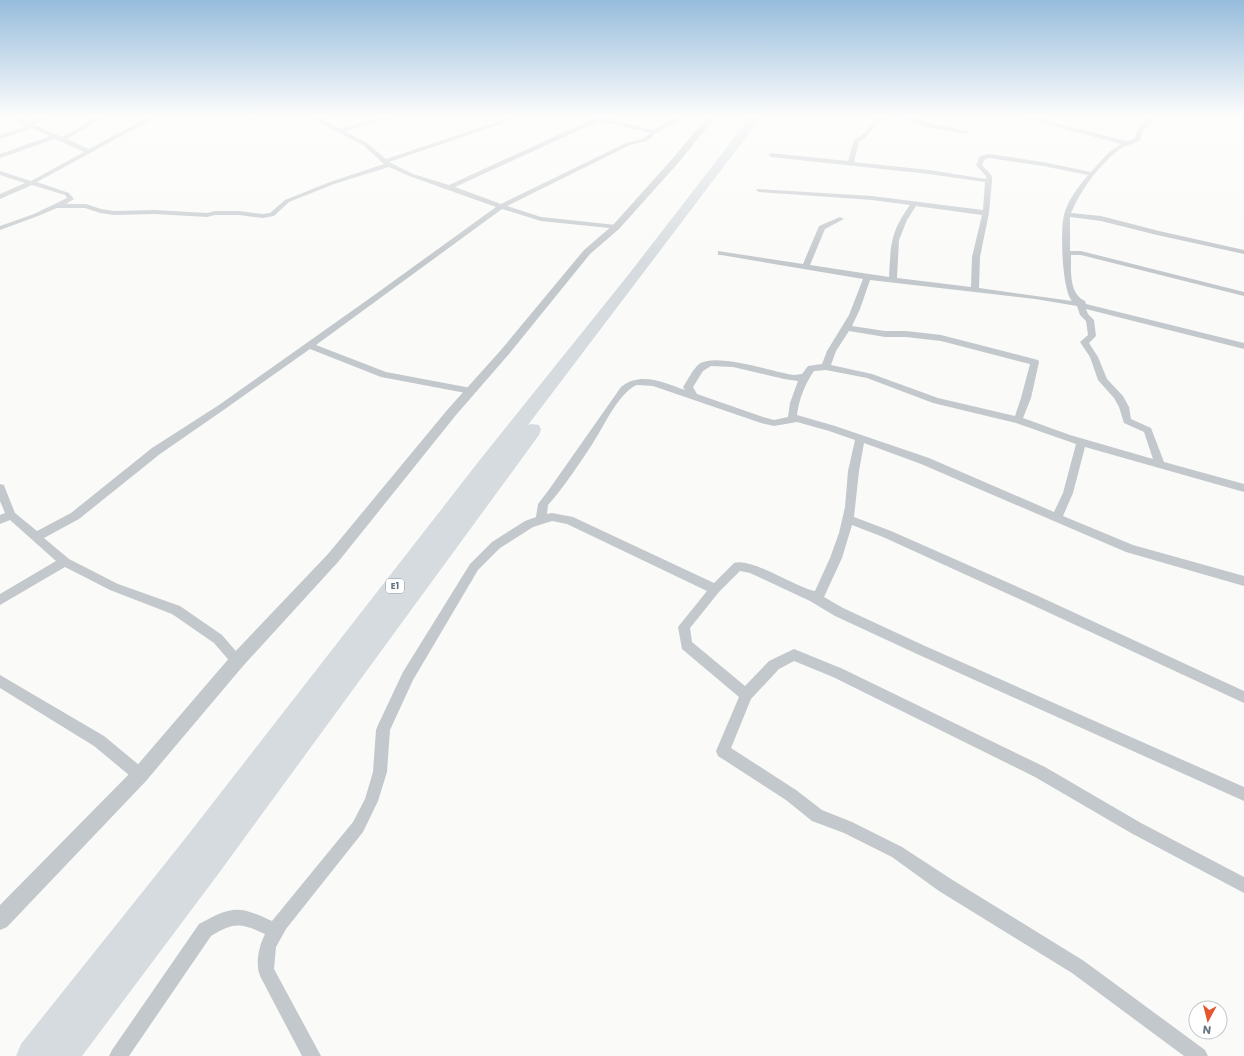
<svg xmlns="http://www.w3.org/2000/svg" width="1244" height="1056" viewBox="0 0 1244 1056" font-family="Poppins,sans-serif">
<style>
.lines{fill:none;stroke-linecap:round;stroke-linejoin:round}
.minor{fill:#c3c8cc;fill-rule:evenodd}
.tertiary{fill:#c3c8cc;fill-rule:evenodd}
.motorway{fill:#d6dbdf;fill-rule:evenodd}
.labels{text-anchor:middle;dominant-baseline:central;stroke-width:4;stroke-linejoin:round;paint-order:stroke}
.shield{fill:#fff;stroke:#939fa8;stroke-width:1}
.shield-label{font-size:9px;font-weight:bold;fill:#657683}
</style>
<rect width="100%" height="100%" fill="#fafaf8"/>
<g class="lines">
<g class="minor">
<path d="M7,116H15L29,123L41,116H49L34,125L62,137L99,116H106L67,139L89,149L150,116H158L37,182L69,193L74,199L66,204H86L101,209L114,211L155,210L207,213L215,211H239L263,214L270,213L285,200L330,182L384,164L363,145L307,116H315L340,129L390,116H400L344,131L367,143L386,159L515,116H524L389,162L413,174L449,185L593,119L589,118V116H595L653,130L678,116H686L656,133L647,141L630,145L507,206L541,217L616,225L620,227L619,229L541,221L502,209L316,345L386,372L471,388L476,391L474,393L471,394L381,377L310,349L225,409L160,454L79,519L44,538L69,559L118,584L180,606L222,635L241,657L243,661L241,665L237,667L233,665L214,643L172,614L110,590L65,567L0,605V594L56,561L10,520L0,524V515L5,513L0,501V484L4,485L5,488L15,513L37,531L71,513L152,448L219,405L373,296L496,207L409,176L389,167L334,184L289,202L274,216L263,218L239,215H215L207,217L155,214L114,215L100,213L85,208H57L38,216L0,230V226L34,214L67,198L65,195L32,185L0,199V194L25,183L0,175V171L31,181L84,152L55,139L0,158V154L50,136L31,128L0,139V135L25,127L26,125ZM599,121L650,133L643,139L626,143L501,204L455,187Z"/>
<path d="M882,116H889L877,124L863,140L859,142L854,162L929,170L986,179V176L976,165L980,156L989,154L1043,162L1091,172L1108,153L1121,144L1017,116H1027L1127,141L1135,138L1137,131L1151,116H1157L1142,132L1140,140C1134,144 1126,145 1120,149C1099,165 1081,189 1071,213L1101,216L1159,231L1244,250V254L1157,235L1101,221L1070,217V251H1081L1244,292V296L1081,255H1071C1071,271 1069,294 1085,301L1086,304L1244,343V349L1086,309L1088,314L1094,320L1096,336L1089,343L1098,357L1107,379L1123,396L1129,407L1131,419L1151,428L1164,462L1244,484V492L1085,447L1073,493L1063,516L1133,545L1244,576V586L1126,552L921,464L864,443L859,471L854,517L891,531L1036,595L1244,691V703L1028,603L883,537L852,525L842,558L824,597L843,608L925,646L1244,787V801L917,654L835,616L810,601L750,573L740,571L719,592L690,628L692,642L745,686L769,661L794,649L843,669L1045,767L1141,823L1244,877V893L1131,833L1035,777L833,677L794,661L779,669L751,699L731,748L796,790L822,810L852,822L902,847L951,879L1084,961L1205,1050L1208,1056H1184L1072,973L939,891L892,857L844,833L812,821L786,800L718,756L716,751L739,697L682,649L678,627L707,591L567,524L552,521L533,527L500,548L478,570L413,680L390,730L387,772L378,801L363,832L286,929L276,947L274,969L321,1056H302L260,976C255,963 259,946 265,934C241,923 234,922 211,936L129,1056H109L112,1050L199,924C232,906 238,905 272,921L353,822L365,799L373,772L376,730L378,725L403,672L470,564L492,542L525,521L536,517L538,504L548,491L621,387C641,371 664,383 685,390L683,387C688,380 692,370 699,364C716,352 773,372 794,375L802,374L808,366L822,364L827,351L849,315L863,279L721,255H718V251L803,264L819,226L840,217L844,219L842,220L825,229L810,265L889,277C891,244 890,233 910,205L872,200L759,192L756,190L757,189L872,196L983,210L985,182L929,174L771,157L768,155L771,153L848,161L854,140C864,136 871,123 882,116ZM989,158L1043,166L1088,175C1079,186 1067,201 1064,215C1060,230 1062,290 1072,301L979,288L980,257L989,213L992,181V176L982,165L985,159ZM916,206L982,215L972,257L971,287L897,278L899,240L907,220ZM870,280L1035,299L1077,306L1080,315L1086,321L1088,335L1080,342L1090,357L1098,380L1114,398L1119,407L1124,423L1144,432L1153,459L1070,435L1023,418L1031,398L1039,362L1038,360L941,335L906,331H885L852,326L860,309ZM849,331L885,337H906L941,341L1030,364L1021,398L1015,416L938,398L872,374L831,365L836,351ZM711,366L733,367L784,379L798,381L790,403L788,417L774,420L763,417L697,394L693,387L703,371ZM826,370L867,378L933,403L1016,423L1076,444L1063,493L1054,512L929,458L835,426L797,415C799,399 805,384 814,371ZM637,385L653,386L761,423L774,426L797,422L829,431L855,440L848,471L845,507L839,533L830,558L815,591C795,587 751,557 734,563L714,583L573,517L552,513L547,514L548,505C565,486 579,464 593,443C604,426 619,392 637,385Z"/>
<path d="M889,116H900L969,132L966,134L932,128Z"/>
<path d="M1235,116H1244V120L1236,117Z"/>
<path d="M0,675L104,736L145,770L147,775L145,780L140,782L135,780L94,746L0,688Z"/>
</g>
<path class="tertiary" d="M708,116H716L679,162L619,229L590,254L509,354L456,415L338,562L243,666L146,781L7,927L0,930V905L134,769L231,656L328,554L448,409L501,350L584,250L613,225L673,158Z"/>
<path class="motorway" d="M751,116H762L528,425L532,424L539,425L541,430L539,435L216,877L82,1056H16L21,1044L184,840L479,461L629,274Z"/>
</g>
<linearGradient id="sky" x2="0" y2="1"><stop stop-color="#96bcdc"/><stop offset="0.44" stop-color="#fdfdfc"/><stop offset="1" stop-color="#fdfdfc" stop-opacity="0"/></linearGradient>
<rect width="1244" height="264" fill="url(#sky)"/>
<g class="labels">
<rect class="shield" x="386" y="579" width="18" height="14" rx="3"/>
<g class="shield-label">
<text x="395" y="586">E1</text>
</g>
</g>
<g transform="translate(1208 1020) rotate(187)"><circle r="19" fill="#ffffff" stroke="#c1c8cd"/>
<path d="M0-3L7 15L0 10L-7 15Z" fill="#e4572e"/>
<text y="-6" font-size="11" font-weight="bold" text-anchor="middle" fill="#657683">N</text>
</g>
</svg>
